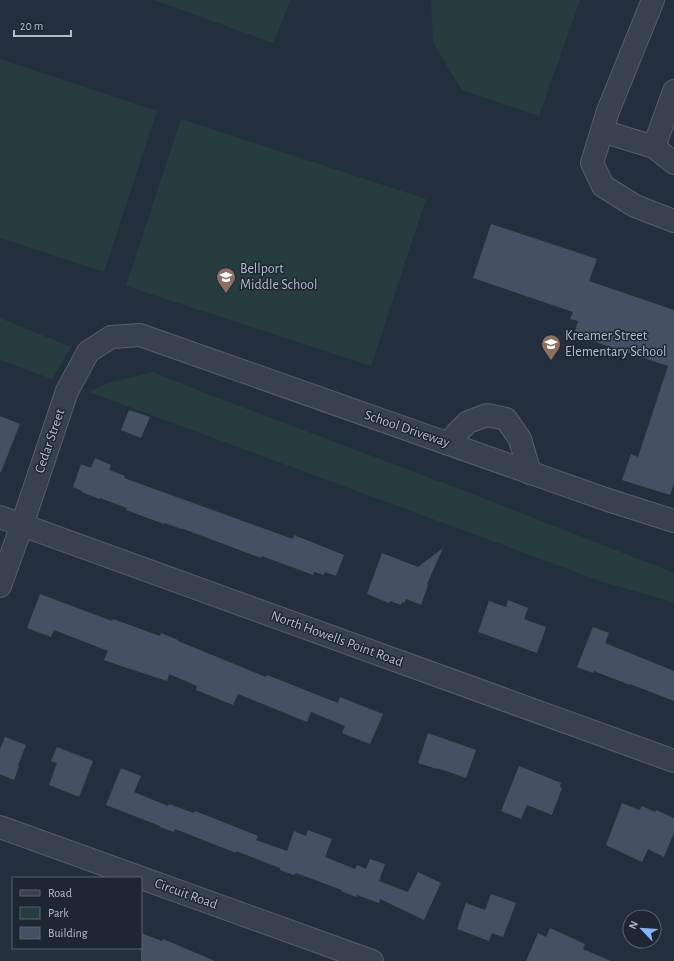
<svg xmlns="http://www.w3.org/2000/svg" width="674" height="961" viewBox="0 0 674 961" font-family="'Alegreya Sans',sans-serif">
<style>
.green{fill:#263c3f}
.building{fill:#455162}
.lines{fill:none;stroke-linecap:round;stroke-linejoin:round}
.minor-casing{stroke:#565f6c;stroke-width:24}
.minor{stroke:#38414e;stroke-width:22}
.labels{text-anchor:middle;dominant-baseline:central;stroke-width:3;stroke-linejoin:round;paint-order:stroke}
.poi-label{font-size:14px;fill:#b4bcc9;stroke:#1d2633;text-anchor:start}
.street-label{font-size:14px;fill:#b4bcc9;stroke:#1d2633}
</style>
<rect width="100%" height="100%" fill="#242f3e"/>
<g class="green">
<path d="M154,0H291L273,43Z"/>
<path d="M431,0H580L539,116L462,90L433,43Z"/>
<path d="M0,59L157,111L104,272L0,238Z"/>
<path d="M181,119L426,199L371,366L126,286Z"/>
<path d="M0,318L71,347L52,379L0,360Z"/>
<path d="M153,372L218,398L470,493L674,573V602L603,582L89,392L108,383Z"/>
</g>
<g class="building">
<path d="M491,224L597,259L589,281L674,310V483L670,495L622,480L631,454L638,457L668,366L574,335L578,321L570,319L573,312L473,278Z"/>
<path d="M129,410L150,417L141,438L121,430Z"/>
<path d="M0,416L20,424L1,472H0Z"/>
<path d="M95,458L111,465L109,470L125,476L124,478L293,539L294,535L344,555L336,576L325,572L324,575L314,572L313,575L262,556L261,558L181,528V529L165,523L164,524L126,510L127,508L100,498L99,499L82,492V491L73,487L81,464L91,468Z"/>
<path d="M443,548L427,584L428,585L421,605L406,599L404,603L402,602L401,605L390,601L389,603L367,594L382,553L418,567Z"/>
<path d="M40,594L112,621L113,619L160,636L161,633L178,640V641L266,677L267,675L338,703L340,697L383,714L370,744L342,733L345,726L311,712L307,722L238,694L233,705L196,690L197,686L169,674L167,681L118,665L104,660L108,651L54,630L51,637L27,628Z"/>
<path d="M508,600L528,608L524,619L546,627L537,653L478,632L489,601L506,607Z"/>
<path d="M593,627L609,633L605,643L674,671V701L630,684V685L594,671L593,673L577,667Z"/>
<path d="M428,733L476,750L466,778L437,768V769L418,763Z"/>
<path d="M5,737L26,745L18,765L19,766L14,780L0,774V749Z"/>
<path d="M57,747L93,761L79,797L49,785L57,763L51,761Z"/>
<path d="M519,766L561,783L560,787L562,788L552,815L527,805L521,819L501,811Z"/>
<path d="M121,768L141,776L134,792L168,806L169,804L194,813L195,811L256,835L258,836L256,840L287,851L294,831L306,836L308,830L332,839L325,857L355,869L357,865L366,869L370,859L385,864L379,881L408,892L418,872L441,883L424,920L380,899L379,903L357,895L356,897L341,891L342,890L296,873L294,875L280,870V868L236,851V853L175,829L174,832L160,827V826L106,805Z"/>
<path d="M622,803L639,810L642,806L655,812L656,810L674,818V833L664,857L648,849L642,862L606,845Z"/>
<path d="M491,894L516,903L503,937L492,933L489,941L457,929L466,903L485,910Z"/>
<path d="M550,928L585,944L583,949L611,961H526L538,933L546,937Z"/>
<path d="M141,933L162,941L163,939L215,961H141Z"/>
</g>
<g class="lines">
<g class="minor-casing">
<g id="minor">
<path d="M653,0L608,111L592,163L603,186L635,206L674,221"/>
<path d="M674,91L654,147L674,163"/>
<path d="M602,131L654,147"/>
<path d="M448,444L457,433L468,422L487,415L506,419L520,439L530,473"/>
<path d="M0,517L674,761"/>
<path d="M0,586L22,525L67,391L88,352L111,337L140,335L608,500L674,521"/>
<path d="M0,827L372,961"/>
</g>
</g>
<use href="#minor" class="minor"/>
</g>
<defs>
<g id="school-pin" transform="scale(1)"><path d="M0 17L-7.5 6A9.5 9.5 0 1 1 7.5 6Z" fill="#8d6e63" stroke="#1d2633"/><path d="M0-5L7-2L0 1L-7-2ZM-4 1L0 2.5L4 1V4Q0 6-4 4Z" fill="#fff"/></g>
</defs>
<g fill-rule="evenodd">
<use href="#school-pin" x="226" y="277"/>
<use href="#school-pin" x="551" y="344"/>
</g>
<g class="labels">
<g class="poi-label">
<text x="240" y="269">Bellport<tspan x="240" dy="16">Middle School</tspan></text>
<text x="565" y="336">Kreamer Street<tspan x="565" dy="16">Elementary School</tspan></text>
</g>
<g class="street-label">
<text transform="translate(407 429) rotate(19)">School Driveway</text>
<text transform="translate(50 441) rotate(-71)">Cedar Street</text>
<text transform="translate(337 639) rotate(20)">North Howells Point Road</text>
<text transform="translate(186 894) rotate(20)">Circuit Road</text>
</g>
</g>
<rect x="12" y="877" width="130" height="72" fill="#1d2633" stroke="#59626f"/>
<rect x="20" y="890" width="20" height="6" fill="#38414e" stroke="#59626f"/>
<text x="48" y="897" font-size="12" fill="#b4bcc9">Road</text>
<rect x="20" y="907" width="20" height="12" fill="#263c3f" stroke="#59626f"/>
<text x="48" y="917" font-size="12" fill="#b4bcc9">Park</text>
<rect x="20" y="927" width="20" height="12" fill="#455162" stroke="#59626f"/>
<text x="48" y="937" font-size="12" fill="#b4bcc9">Building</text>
<g transform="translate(642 929) rotate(295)"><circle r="19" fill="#1d2633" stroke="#59626f"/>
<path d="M0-3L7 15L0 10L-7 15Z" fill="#8ab4f8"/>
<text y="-6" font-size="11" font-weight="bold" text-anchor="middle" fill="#b4bcc9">N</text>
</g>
<path d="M14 30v6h57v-6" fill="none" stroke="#b4bcc9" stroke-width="2"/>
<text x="20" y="30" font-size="12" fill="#b4bcc9" stroke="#1d2633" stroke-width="3" paint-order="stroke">20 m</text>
</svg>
